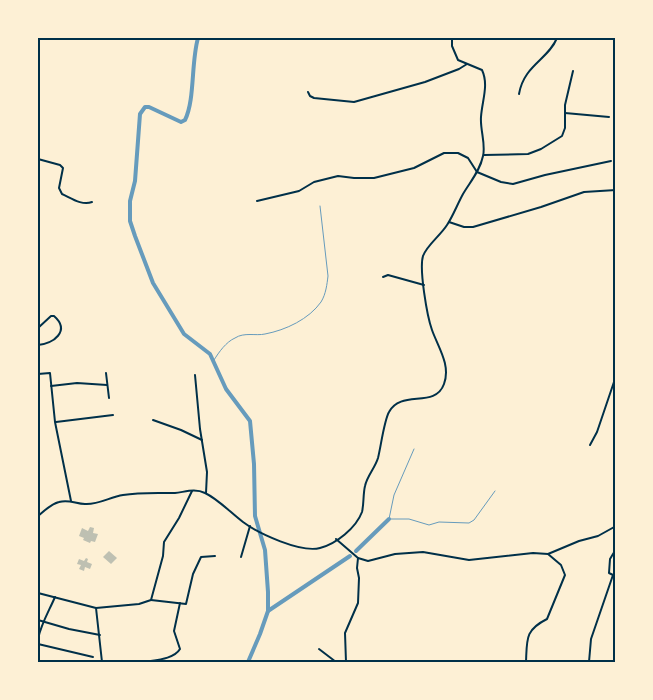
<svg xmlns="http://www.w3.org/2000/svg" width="653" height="700" viewBox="0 0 653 700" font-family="'Golos Text',sans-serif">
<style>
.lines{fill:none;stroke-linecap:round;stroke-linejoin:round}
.stream{stroke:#669bbc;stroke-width:1}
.canal{stroke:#669bbc;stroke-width:4}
.building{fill:#bec0b2}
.minor{stroke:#003049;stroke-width:2}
.tertiary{stroke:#003049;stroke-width:2}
.neatline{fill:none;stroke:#003049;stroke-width:2}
</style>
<rect width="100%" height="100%" fill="#fdf0d5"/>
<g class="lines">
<g class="stream">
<path d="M214,360C219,352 226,342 235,338C244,332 256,336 265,334C286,330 309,319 321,302C326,294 327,284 328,276L320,206"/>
<path d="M414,449L394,495L389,519H409L429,525L439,522L469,523L474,520L495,491"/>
</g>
<g class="canal">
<path d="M198,38C191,62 195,100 185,120L181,122L149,107H145L140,114L135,181L130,201V221L135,236L153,283L184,334L210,354L226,389L250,421L254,464L255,516L265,550L268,592V611L260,634L248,662"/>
<path d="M356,551L389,519"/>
<path d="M268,611L350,556"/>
</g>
</g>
<g class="building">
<path d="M90,527L94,528L93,533L98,534L95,542L91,541L90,543L83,540L84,538L79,536L82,528L88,531Z"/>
<path d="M109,551L117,558L111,564L103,557Z"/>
<path d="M86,558L88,559L87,562L92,564L90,569L85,567L84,571L79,569L81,565L77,564L79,559L84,561Z"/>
</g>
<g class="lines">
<g class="minor">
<path d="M591,39L592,38"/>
<path d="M308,92L310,96L314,98L354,102L425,82L459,69L467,64"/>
<path d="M519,94C524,65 548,60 557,38"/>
<path d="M565,113L609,117"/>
<path d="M484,155L528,154L541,149L562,136L565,128V105L573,71"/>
<path d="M38,159L60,165L63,168L59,188L62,194C71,198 82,206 92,202"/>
<path d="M257,201L299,191L314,182L338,176L354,178H374L414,168L444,153H458L468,158L477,172L501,182L513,184L545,175L611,161"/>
<path d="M383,277L388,275L424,285"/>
<path d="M38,328L51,316H54C71,331 53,344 38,345"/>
<path d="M106,373L109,398"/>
<path d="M38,374L50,373L55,422L71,501"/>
<path d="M195,375L200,429L207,472L206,493"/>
<path d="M51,386L77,383L107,385"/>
<path d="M153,420L181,430L202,440"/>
<path d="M56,422L113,415"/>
<path d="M590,445L597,432L616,376"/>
<path d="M336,539L358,558L368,561L395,554L423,552L469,560L533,553L548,554L579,541L598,536L616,526"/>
<path d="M241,557L250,526"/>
<path d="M38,593L96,608L102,662"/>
<path d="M151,600L186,604L193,574L201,557L215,556"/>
<path d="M96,608L139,604L151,600L163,556L164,542L179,518L192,491"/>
<path d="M38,620L69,629L100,635"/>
<path d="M38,639C41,624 49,611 55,597"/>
<path d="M38,644L93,657"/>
<path d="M319,649L336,662"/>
<path d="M145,662C156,660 174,659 180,649L174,631L180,603"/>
<path d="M346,662L345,633L358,603L359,578L357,568L358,558"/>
<path d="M526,662C527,639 525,630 547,619L565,575L561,565L548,554"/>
<path d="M589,662L591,639L613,575L609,573L610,559L616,549"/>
</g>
<g class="tertiary">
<path d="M449,222L464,227H473L541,207L584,192L616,190"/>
<path d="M38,516C44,511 51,504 59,502C69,499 76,504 85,504C98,505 110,497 123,495C140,492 158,493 175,493C185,492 195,488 205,493C218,499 231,513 243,522C259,534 301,553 320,548C336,544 356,528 362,512C364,504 363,494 365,486C367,476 375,468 378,458C381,446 384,421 389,412C401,389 435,409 444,384C451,365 438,347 432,330C427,316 419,269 423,256C427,245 440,236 447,225C453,216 457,205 463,194C470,182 480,171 483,156C486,144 480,130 481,117C482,101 489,85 482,70L458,60L452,46V38"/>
</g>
</g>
<rect width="653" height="700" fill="none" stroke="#fdf0d5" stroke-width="78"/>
<rect x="39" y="39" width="575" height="622" class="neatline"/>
</svg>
